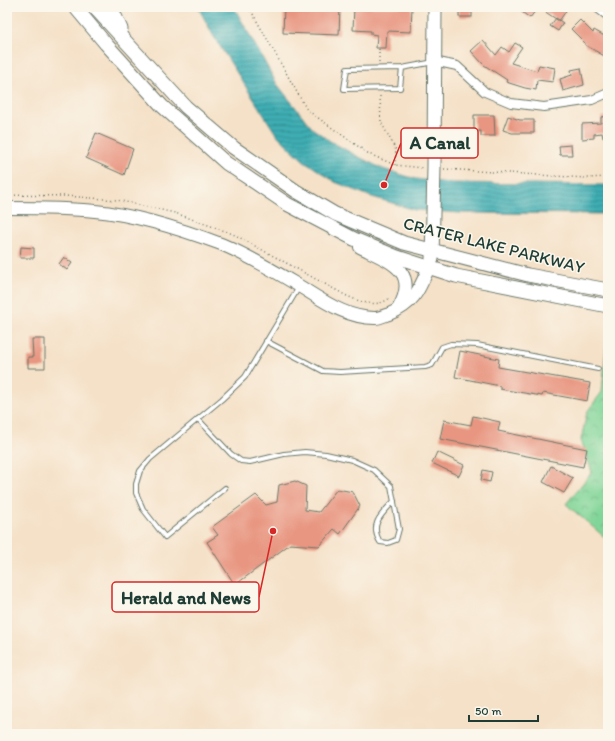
<svg xmlns="http://www.w3.org/2000/svg" width="615" height="741" viewBox="0 0 615 741" font-family="Itim,sans-serif">
<style>
.park{fill:url(#park-crowns);stroke:#508966}
.water{fill:url(#water-rules);stroke:#2e7574}
.building{fill:#e89681}
.lines{fill:none;stroke-linecap:round;stroke-linejoin:round}
.service-casing{stroke:#6a7668;stroke-width:6}
.minor-casing{stroke:#6a7668;stroke-width:10}
.secondary-casing{stroke:#6a7668;stroke-width:14}
.primary-casing{stroke:#6a7668;stroke-width:15}
.path{stroke:#6a7668;stroke-width:1.5;stroke-dasharray:1 3;stroke-linecap:butt}
.service{stroke:#fff;stroke-width:4}
.minor{stroke:#fff;stroke-width:8}
.secondary{stroke:#fff;stroke-width:12}
.primary{stroke:#fff;stroke-width:13}
.labels{text-anchor:middle;dominant-baseline:central;stroke-width:3;stroke-linejoin:round;paint-order:stroke}
.street-label{font-size:17px;fill:#1f3d34;stroke:#fbf7ec}
.leader{fill:none;stroke:#d62828;stroke-width:1.5}
.callout-dot{fill:#d62828;stroke:#fbf7ec;stroke-width:1.5}
.callout{fill:#fbf7ec;stroke:#d62828;stroke-width:1.5}
.callout-label{font-size:18px;text-anchor:middle;font-weight:bold;fill:#1f3d34}
</style>
<defs>
<pattern id="park-crowns" width="20" height="18" patternUnits="userSpaceOnUse"><rect width="20" height="18" fill="#81d598"/><path d="M2 6a3 3 0 1 1 6 0M12 15a3 3 0 1 1 6 0" fill="none" stroke="#69ae7d"/></pattern>
<pattern id="water-rules" width="6" height="5" patternUnits="userSpaceOnUse"><rect width="6" height="5" fill="#3cadb3"/><path d="M0 2.5h6" fill="none" stroke="#328e92"/></pattern>
</defs>
<rect width="100%" height="100%" fill="#fbf7ec"/>
<filter id="ink" filterUnits="userSpaceOnUse"><feTurbulence type="fractalNoise" baseFrequency=".025" numOctaves="2"/><feDisplacementMap in="SourceGraphic" scale="8" xChannelSelector="R" yChannelSelector="G"/><feConvolveMatrix kernelMatrix="1 2 1 2 8 2 1 2 1" color-interpolation-filters="sRGB"/></filter>
<filter id="wash" filterUnits="userSpaceOnUse"><feTurbulence type="fractalNoise" baseFrequency=".012" numOctaves="4" result="noise"/><feDisplacementMap in="SourceGraphic" scale="16" xChannelSelector="R" yChannelSelector="G"/><feGaussianBlur stdDeviation="0.9" result="paint"/><feColorMatrix in="noise" values="0 0 0 0 0 0 0 0 0 0 0 0 0 0 0 0 0 1.4 0 .05"/><feComposite in="paint" operator="in"/></filter>
<g filter="url(#wash)">
<rect width="100%" height="100%" fill="#f5e1c8"/>
<path class="park" d="M606,348L608,349V540L566,504L592,472L581,440L587,412L602,392Z"/>
<path class="water" d="M198,7H234L277,84L312,128L330,141L357,156L383,169L416,179L449,183L608,185V214L461,213L415,210L369,196L335,182L303,160L276,134L214,37Z"/>
<g id="blocks">
<g class="building">
<path d="M284,7H340L339,35L283,33Z"/>
<path d="M354,7H412L411,32L387,31L386,48H376L377,35L371,34V31L353,30Z"/>
<rect x="459" y="7" width="13" height="10"/>
<path d="M515,7H538L530,18Z"/>
<path d="M538,7H560L566,11L559,21Z"/>
<path d="M556,18L563,23L558,31L550,26Z"/>
<path d="M580,20L593,33L594,30L608,38V58L585,45V43L571,29Z"/>
<path d="M483,40L496,55L502,47L509,52L515,43L522,47L511,63L537,71L539,65L555,68L553,82L537,80L536,90L525,88L506,82L507,80L484,65L471,51Z"/>
<path d="M581,68L584,85L563,91L560,79L572,75L571,70Z"/>
<path d="M474,115H494L495,136H481V131H474Z"/>
<path d="M508,116L520,120H534V133H512L503,130Z"/>
<path d="M608,116V138H603L602,133L594,134V138L582,139V124L601,123V117Z"/>
<path d="M96,133L133,149L124,175L86,158Z"/>
<path d="M571,145L572,155H560L559,146Z"/>
<path d="M21,247L34,248V258H20Z"/>
<path d="M64,257L72,263L67,270L59,264Z"/>
<path d="M32,339H45V368H28V357H33Z"/>
<path d="M460,351L499,359L498,367L590,383L587,401L543,393L542,396L500,389V386L455,377Z"/>
<path d="M473,416L500,422L498,431L587,449L583,467L440,439L444,420L471,425Z"/>
<path d="M437,452L464,465L459,476L432,463Z"/>
<path d="M551,466L573,478L564,493L543,482Z"/>
<path d="M483,470L492,472L490,482L481,480Z"/>
<path d="M295,481L306,486L305,510L319,512L337,489L353,492L360,506L340,534L334,529L319,546L290,544L235,585L207,542L218,535L212,527L256,495L266,505L277,502L279,485Z"/>
</g>
</g>
</g>
<g filter="url(#ink)">
<use href="#blocks" fill-opacity="0" stroke="#6a7668" stroke-width="1"/>
<g class="lines">
<g class="service-casing">
<g id="service">
<path d="M402,68L400,88L344,89L347,69L402,68L434,62"/>
<path d="M266,341L323,371L340,372L425,367L432,365L442,347L451,344L477,345L598,369"/>
<path d="M198,419L231,454L241,461L250,462L284,454L305,452L326,454L352,460L374,470L391,486L399,529L396,540L388,543L380,542C369,524 382,514 394,501"/>
<path d="M225,488L165,537L143,509L136,493V484L140,471L150,459L222,399L245,377L299,287"/>
</g>
</g>
<g class="minor-casing">
<g id="minor">
<path d="M596,7L608,16"/>
<path d="M434,61L457,66L485,92L511,103L544,107L592,100L608,93"/>
</g>
</g>
<g class="secondary-casing">
<g id="secondary">
<path d="M7,208C36,208 66,208 95,211C137,215 181,229 221,244C247,255 271,269 296,284C321,299 345,318 375,318C380,318 385,315 389,314C414,304 419,290 429,267"/>
<path d="M360,247C388,261 421,270 398,309"/>
</g>
</g>
<g class="primary-casing">
<g id="primary">
<path d="M75,7L106,44L162,106L226,163L287,204L354,239L397,257L456,276L608,306"/>
<path d="M94,7L186,107L234,148L296,191L335,214L404,243L528,275L608,290"/>
<path d="M111,7L121,29"/>
<path d="M432,259L434,167L435,7"/>
</g>
</g>
<g class="path">
<path d="M249,7L307,110L369,154L395,165L423,168"/>
<path d="M379,62V48"/>
<path d="M380,96L381,122L396,150L395,165"/>
<path d="M444,169L586,178L608,177"/>
<path d="M7,195L66,196L117,200L175,213L233,234L347,296C361,302 377,309 391,297"/>
</g>
<use href="#service" class="service"/>
<use href="#minor" class="minor"/>
<use href="#secondary" class="secondary"/>
<use href="#primary" class="primary"/>
</g>
</g>
<g class="labels">
<g class="street-label">
<text transform="translate(494 245) rotate(14)">CRATER LAKE PARKWAY</text>
</g>
</g>
<path class="leader" d="M384 185L401 143M273 531L259 597"/>
<g class="callout-dot">
<circle cx="384" cy="185" r="4"/>
<circle cx="273" cy="531" r="4"/>
</g>
<g class="callout">
<rect x="401" y="128" width="77" height="30" rx="4"/>
<rect x="112" y="582" width="147" height="30" rx="4"/>
</g>
<g class="callout-label">
<text x="440" y="149">A Canal</text>
<text x="186" y="604">Herald and News</text>
</g>
<rect width="615" height="741" fill="none" stroke="#fbf7ec" stroke-width="24"/>
<path d="M469 715v6h69v-6" fill="none" stroke="#1f3d34" stroke-width="2"/>
<text x="475" y="715" font-size="12" fill="#1f3d34" stroke="#fbf7ec" stroke-width="3" paint-order="stroke">50 m</text>
</svg>
